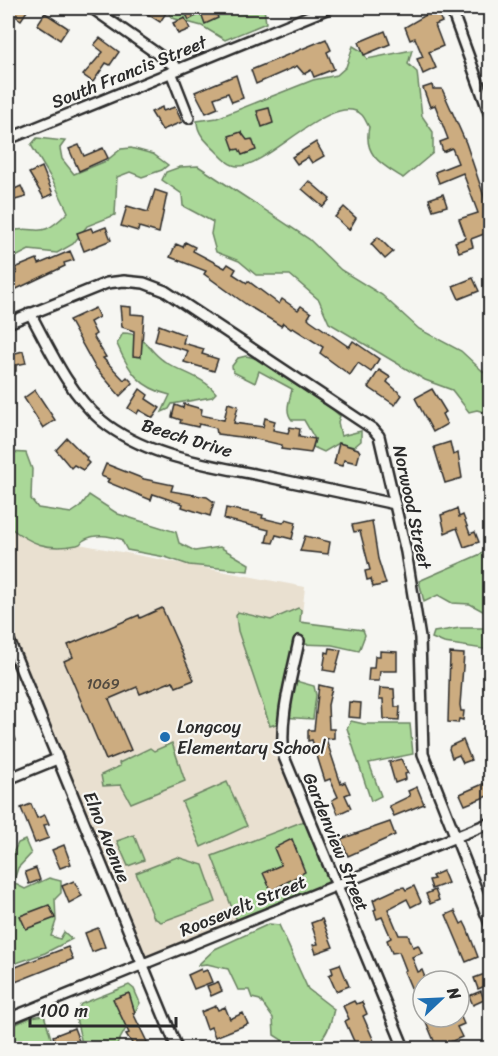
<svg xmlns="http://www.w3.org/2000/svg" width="498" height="1056" viewBox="0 0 498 1056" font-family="Sriracha,sans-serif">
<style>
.built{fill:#e9e0d0}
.green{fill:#aad898;stroke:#6a8262;stroke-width:1.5}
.building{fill:#ccac80;stroke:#2b2b2b;stroke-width:1.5}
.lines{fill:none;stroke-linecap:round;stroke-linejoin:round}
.minor-casing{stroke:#2b2b2b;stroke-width:14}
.minor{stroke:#f6f6f2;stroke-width:9}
.poi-dot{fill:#1f6fb2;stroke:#f6f6f2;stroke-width:2}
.labels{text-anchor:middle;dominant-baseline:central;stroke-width:4.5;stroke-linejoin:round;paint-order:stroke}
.number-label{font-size:15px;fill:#534b40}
.street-label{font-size:18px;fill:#2b2b2b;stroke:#f6f6f2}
.poi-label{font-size:18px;fill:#2b2b2b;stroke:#f6f6f2;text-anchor:start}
</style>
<rect width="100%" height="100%" fill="#f6f6f2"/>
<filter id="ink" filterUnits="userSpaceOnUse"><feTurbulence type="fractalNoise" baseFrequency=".0167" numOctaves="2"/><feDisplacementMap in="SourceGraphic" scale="12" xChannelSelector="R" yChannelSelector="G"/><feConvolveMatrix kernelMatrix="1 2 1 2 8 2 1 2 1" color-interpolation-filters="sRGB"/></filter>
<g filter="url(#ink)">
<path class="built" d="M8,519L37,536L305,587L299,641L281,732L308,820L212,856L239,926L142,965L8,638Z"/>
<g class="green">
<path d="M165,8H264L266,23L225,40L202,26L172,18Z"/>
<path d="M353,46L363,52L367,59L412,50L408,64L417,72L422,116L433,132V153L403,178C381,164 363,155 369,127C367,124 365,118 362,115C334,89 267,168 238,166C229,166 222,157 216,151C207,142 197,134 197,121L217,118L313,80L337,75L346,67Z"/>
<path d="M37,138L65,141L60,148L62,159L74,174L106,161L121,149L131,148L153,154L168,165L162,170L142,177L130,172L117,177L115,215L87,226L73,244L57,253L29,250L8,261V232C38,222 37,244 68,212L54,183L31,145Z"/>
<path d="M198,166L309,239L341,270L382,295L419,329L461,351L490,378V414L477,410L469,412L452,390L425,380L329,323L319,300L290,275H256L239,261L216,252L211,234L213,222L183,206L182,194L162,180L166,172L180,167Z"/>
<path d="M123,333C145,333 148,351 164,361C181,373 203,376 216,393L212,397L172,404L169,409L162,412L170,395C140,388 129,372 117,344Z"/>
<path d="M246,356L255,358L332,409L340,416L338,422L341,436L361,431V441L354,447L339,443L324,452L313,447L315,439L304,420H292C284,411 290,400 292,389L259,371L255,383L233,372L232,366L238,358Z"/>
<path d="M8,452L26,453L32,469L31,499L38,508L71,513L80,507L89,495L118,514L176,532L179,543L195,551L220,547L249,564L248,571L189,565L165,557L127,550L121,539C109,536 96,533 84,540C78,544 84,543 77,545C47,551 31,544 8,526V499L10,497L13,481Z"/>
<path d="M490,550V615L470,604L452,603L438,595L424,602L419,581Z"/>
<path d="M298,608L301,610L300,622L363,630L365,635L359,651L332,645L297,644L287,688L296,681L314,686L316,695L313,719L280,717L279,723L270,726L238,631L236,616L238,612L271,620Z"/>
<path d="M460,628H490V650L444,643L432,638L434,632Z"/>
<path d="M351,721L364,724H410L413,754L369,763L381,796L371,801L347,728Z"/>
<path d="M172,743L185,781L131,803L121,785L103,786L101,775L120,766L119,763L150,748L154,751Z"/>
<path d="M227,782L247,826L201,847L182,802Z"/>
<path d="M304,821L333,888L239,926L212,856Z"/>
<path d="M134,835L144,860L128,866L117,841Z"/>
<path d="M25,840L31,854L18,868L13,883L25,889L49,878L61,881V893L55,899L56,921L51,936L60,939L64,932L72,939L45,953L8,966V854L13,853L18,843Z"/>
<path d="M177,857L203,865L216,902L161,922L154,918L136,873Z"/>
<path d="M269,924L279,925L308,989L334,1009C326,1046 315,1049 279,1048L282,1040L274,1035L273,1018L260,1000L252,998L249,990H238L228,969L207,964L198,965L215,949Z"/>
<path d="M129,985L134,989L140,1003L115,1048H83L75,1014L81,1004Z"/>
<path d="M44,1015L54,1048H15L12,1026L31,1017Z"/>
</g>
<g class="building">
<path d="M8,8H29L21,20L8,11Z"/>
<path d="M138,8H165L163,11L166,13L160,22Z"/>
<path d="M192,8L196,16L189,20L184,10Z"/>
<path d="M215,8L218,18L205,24L201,13Z"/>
<path d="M423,8H435L442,22L435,25L443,46L429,52L436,68L423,74L417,59L423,57L415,38L410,40L405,27L426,15Z"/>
<path d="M45,13L68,28L60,40L37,25Z"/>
<path d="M185,18L190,29L178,34L173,23Z"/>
<path d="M385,31L390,44L364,55L359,42Z"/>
<path d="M100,38L119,52L110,65L106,63L93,82L83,75L103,52L94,45Z"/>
<path d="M326,39L331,50L327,52L334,69L314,77L311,70L304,74L297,66L256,84L251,70Z"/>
<path d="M236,75L243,98L232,102L228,93L214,98L218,108L206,113L195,92Z"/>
<path d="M432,85L433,89H442L466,143L490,214V249L484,234L471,239L473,247L459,252L455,242L466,238L459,219L478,213L463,173L439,183L435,172L458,163L452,148L443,152L440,142L448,139L435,105L430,107L423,88Z"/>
<path d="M162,107L163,111L175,107L182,122L162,130L151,112Z"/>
<path d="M269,108L273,123L262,127L257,111Z"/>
<path d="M241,132L247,140L252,139L256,150L242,155L239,149L234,150L229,136Z"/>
<path d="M316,142L324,156L312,163L308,157L297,164L292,157Z"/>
<path d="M79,145L84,156L103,148L108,158L79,171L69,149Z"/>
<path d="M42,167L53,194L44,198L29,173Z"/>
<path d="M309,181L330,199L323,207L302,189Z"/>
<path d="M21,186L26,197L8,202V192Z"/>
<path d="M155,190L167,194L159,233L139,227L138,231L121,226L127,206L148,212Z"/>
<path d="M443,194L447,206L433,210L429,199Z"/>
<path d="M344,207L356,218L349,230L335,217Z"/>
<path d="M106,227L111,240L84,251L77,233L91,228L93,232Z"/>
<path d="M378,237L393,252L385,259L371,244Z"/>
<path d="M185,242L195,247L193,251L225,268L228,264L236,269L233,274L247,283L248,281L279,304L282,299L298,310L301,306L311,313L308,318L310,320L349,347L353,341L379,359L371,372L358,363L350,375L320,353L323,347L293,328L291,329L283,323L281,326L247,305L204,274L206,271L170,257L176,244L183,247Z"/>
<path d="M70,251L74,260L64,263L65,266L8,293V277L17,273L15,268L37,259L39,264Z"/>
<path d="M473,278L479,291L459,299L453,286Z"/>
<path d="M120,306L131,307V314L144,315L141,357L133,356L134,331L122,327Z"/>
<path d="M95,308L99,317L90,322L96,334L93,336L106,357L103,358L124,380L127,377L133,383L120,396L95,367L69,320Z"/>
<path d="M159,325L185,335L183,343L204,349L202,354L218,359L214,371L184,362L188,351L155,341Z"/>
<path d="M23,351L26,363L16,365V371L8,372V355Z"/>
<path d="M379,370L390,377L387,382L402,395L395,405L368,387Z"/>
<path d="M140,389L148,395L146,399L160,408L153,418L139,410L137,414L128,408Z"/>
<path d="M432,389L446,412L442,414L447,424L433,432L415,398Z"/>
<path d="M35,390L55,420L43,428L24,398Z"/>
<path d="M228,403L238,406L234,423L263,427L265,418L275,421L273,430L288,433L290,427L300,429L299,436L315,439L311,453L281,449L282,445L256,439L217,434L216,428L199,424L198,427L180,423L181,420L172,417L175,405L183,408L184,404L202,409L201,415L224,420Z"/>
<path d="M67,438L87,458L86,460L89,463L83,470L74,465L71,468L56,450Z"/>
<path d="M450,442L453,455L458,453L462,478L445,483L434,447Z"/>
<path d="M339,443L358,449L360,452L357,463L344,460L342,466L334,464Z"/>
<path d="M106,464L144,479L173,485L171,491L207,497L214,502L210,516L182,507L183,504L153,494L151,500L107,482L109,479L101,476Z"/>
<path d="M226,508L263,515L262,518L283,523L286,519L296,522L292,539L276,535L273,543L266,542L269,530L224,519Z"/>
<path d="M457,509L459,517L463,515L470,534L475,532L479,542L464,547L457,528L445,533L441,515Z"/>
<path d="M372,521L378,559L386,584L373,587L371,579L367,580L365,571L370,570L360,531L354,532L352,525Z"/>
<path d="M305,536L330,542L328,554L300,551Z"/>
<path d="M162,608L194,680L176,687L173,681L140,694L137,687L109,699L131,750L106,760L64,661L73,657L68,645L139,615L140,618Z"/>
<path d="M330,648L341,650L335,672L323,670L326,652L329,653Z"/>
<path d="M380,651L397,652V671H380L379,681H368L369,668H374L375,656H380Z"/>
<path d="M450,653L464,654L460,705L461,711H464L463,720L459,719L458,723L448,722Z"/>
<path d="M319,685L332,688L328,705L329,729H334V738L326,739L341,784L345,782L350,793L345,795L351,808L338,814L332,800L338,797L330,779L325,781L312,740L308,741V730H314Z"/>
<path d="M380,688L394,689L395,707H400L399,720L384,719L383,699H379Z"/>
<path d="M349,702L361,703L360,718L348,717Z"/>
<path d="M8,719L16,740L8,743Z"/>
<path d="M463,740L471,760L463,763L459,755L452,758L449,749L450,746Z"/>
<path d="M401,759L408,773L405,774L406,779L395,783L389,762Z"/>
<path d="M490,781V795L465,805L460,794Z"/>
<path d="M417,787L424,804L394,816L389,806L410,796L408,791Z"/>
<path d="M31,804L37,818L45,815L49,824L44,825L49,838L35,843L21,808Z"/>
<path d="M390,822L395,835L348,856L341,839Z"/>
<path d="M292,839L305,872L271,891L263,873L281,865L274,848Z"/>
<path d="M64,845L71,864L60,868L52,850Z"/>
<path d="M36,868L40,880L29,884L25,872Z"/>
<path d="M443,871L448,883L432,889L429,880L434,879L432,876Z"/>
<path d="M74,881L82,896L69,903L62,886Z"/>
<path d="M414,886L421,902L411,907L407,899L388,909L399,935H408L413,947L418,945L422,953L412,957L418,972L422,970L426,980L423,981V1016L404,971L406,970L399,952L392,953L387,940L391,938L382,917L377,919L374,910L376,909L373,900L399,888L404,887L406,890Z"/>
<path d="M435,890L439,900L430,904L426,894Z"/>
<path d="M49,905L55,918L26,929L20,916Z"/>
<path d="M455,911L461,924L464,922L467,928L478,957L466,962L446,915Z"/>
<path d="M322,919L333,947L316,953L313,945L318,944L311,923Z"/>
<path d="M98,928L105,947L92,952L85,933Z"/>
<path d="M68,947L73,959L8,985V970Z"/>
<path d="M340,964L349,986L336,991L329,975L333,973L331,967Z"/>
<path d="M201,969L202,972L207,970L212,982L194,989L188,975Z"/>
<path d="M482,975H487L490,984L478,989L474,978Z"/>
<path d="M218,982L222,991L211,996L207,986Z"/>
<path d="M481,991L484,1000L473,1005L469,996Z"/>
<path d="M129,993L135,1013H133L150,1048H135L126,1034L129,1033L113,999Z"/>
<path d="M354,1001L356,1004L362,1002L367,1014L363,1016L377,1048H357L345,1021L349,1019L343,1006Z"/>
<path d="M216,1006L218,1010L225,1007L230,1019L243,1013L248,1024L215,1037L211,1027L207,1029L201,1012Z"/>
<path d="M460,1015L464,1024L457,1027L462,1037L450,1042L452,1048H437L424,1017H436L439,1024Z"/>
<path d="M74,1028L81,1046L31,1048L54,1039L53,1036Z"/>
</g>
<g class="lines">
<g class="minor-casing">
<g id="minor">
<path d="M92,8L179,69"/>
<path d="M451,8L490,115"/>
<path d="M171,72L189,118"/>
<path d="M8,139L329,8"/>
<path d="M30,313C50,350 69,393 101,420C145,457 210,465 264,476C308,485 351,495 395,504"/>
<path d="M8,323L107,283L124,281L144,283L165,291L373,429L379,436L406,552L420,638L423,754L490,924"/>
<path d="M8,638L177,1048"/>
<path d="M299,641C291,680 279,717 284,757L404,1048"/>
<path d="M8,779L57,759"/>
<path d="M8,1019L490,823"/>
</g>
</g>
<use href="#minor" class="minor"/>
</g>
</g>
<circle class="poi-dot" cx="165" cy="737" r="6"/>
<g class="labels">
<g class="number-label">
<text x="103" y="684">1069</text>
</g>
<g class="street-label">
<text transform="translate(129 72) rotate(-22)">South Francis Street</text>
<text transform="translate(187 438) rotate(17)">Beech Drive</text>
<text transform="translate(412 507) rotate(78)">Norwood Street</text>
<text transform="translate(107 837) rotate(68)">Elno Avenue</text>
<text transform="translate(336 842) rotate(68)">Gardenview Street</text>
<text transform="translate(243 906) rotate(-22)">Roosevelt Street</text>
</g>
<g class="poi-label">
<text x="177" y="727">Longcoy<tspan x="177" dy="21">Elementary School</tspan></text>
</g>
</g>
<rect width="498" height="1056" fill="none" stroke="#f6f6f2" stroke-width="30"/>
<rect x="15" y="15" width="468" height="1026" fill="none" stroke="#2b2b2b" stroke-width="2" filter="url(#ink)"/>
<g transform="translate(441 999) rotate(67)"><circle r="28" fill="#f6f6f2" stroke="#a5a5a2" stroke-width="1.5"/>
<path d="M0-4.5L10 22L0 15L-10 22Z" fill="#1f6fb2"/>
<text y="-9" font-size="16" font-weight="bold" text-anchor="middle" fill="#2b2b2b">N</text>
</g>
<path d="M30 1017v9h146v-9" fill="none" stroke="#2b2b2b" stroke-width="3"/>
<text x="39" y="1017" font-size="18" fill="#2b2b2b" stroke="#f6f6f2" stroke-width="4.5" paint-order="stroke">100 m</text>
</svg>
